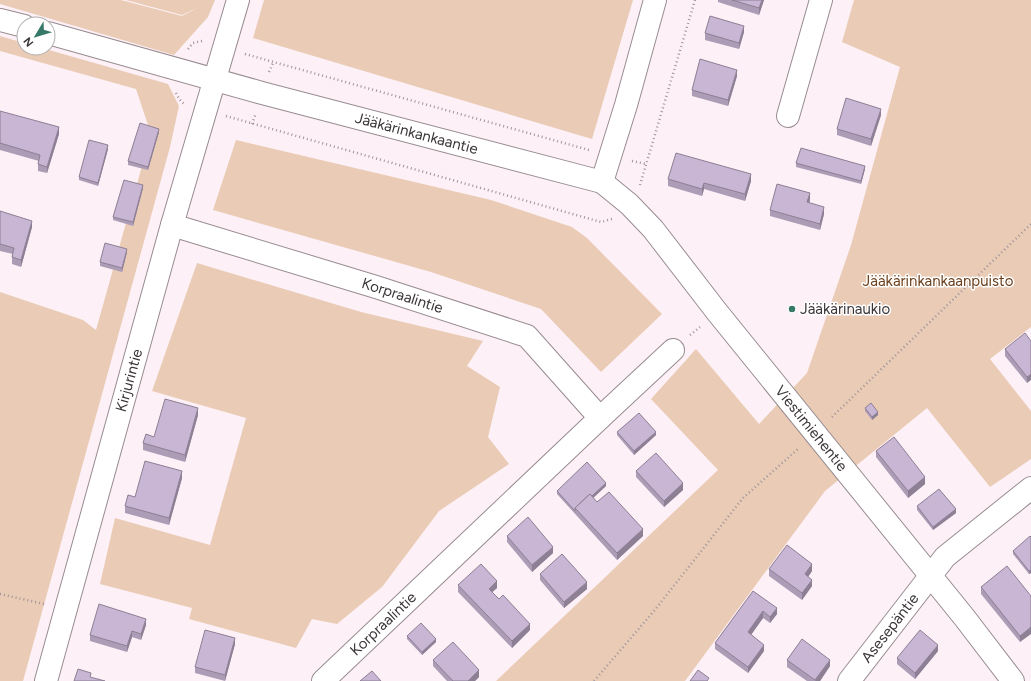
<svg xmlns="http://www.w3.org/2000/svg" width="1031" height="681" viewBox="0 0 1031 681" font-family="Figtree,sans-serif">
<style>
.green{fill:#eacbb5}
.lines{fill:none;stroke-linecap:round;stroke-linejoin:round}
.minor-casing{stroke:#988c91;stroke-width:24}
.path{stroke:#9e9599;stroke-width:2.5;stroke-dasharray:1 3;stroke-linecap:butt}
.minor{stroke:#fff;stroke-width:22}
.wall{fill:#ad9cb6}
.shaded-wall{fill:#8d7f94}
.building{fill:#c9b5d4;stroke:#8d7f94}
.poi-dot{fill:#377969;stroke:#fff;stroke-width:1.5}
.labels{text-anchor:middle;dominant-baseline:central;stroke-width:3;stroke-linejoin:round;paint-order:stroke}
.street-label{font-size:15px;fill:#3b3638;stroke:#fff}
.park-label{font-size:15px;fill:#6d411e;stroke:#fff}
.poi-label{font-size:15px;fill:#3b3638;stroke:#fff;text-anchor:start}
</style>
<rect width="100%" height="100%" fill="#fdf0f6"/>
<g class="green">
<path d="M0,0H121L182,16L199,7L182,15L126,0H215L208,17L174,55L0,4Z"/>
<path d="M264,0H633L592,139L253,38Z"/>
<path d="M854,0H1031V327L990,359L1031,411V459L990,487L927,408L825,491L685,681H496L718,470L651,399L696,349L759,424L807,373L851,245L900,67L842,42Z"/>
<path d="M0,36L24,43V48H42L168,84L179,106L170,147L23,681H0V292L83,320L96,330L151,134L136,89L0,51Z"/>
<path d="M236,140L491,200L572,227L587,238L662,314L601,372L541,309L431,272L213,210Z"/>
<path d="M197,263L361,312L483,341L467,366L500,387L488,437L509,464L439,511L382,587L337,624L312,619L296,648L189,619L192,608L100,584L115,518L210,545L246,418L152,391Z"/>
</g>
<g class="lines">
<g class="minor-casing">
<g id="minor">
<path d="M0,20L24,26"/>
<path id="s1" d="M48,33L262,93L602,182L626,105L655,0"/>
<path d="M788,116L821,0"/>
<path id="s2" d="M602,182L629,204L653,229L717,312L964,617L1013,681"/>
<path id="s3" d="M172,225L376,287L527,336L600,418"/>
<path id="s4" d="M46,681L172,225L238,0"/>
<path id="s5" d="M323,681L600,418L673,350"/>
<path id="s6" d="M849,681L945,557L1031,488"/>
</g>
</g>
<g class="path">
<path d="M188,49L193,43L202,41"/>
<path d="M245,54L589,150"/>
<path d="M269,72L273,63"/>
<path d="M176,93L179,99L185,105"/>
<path d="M226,116L601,222L612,219"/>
<path d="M252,124L256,113"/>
<path d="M632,161L646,164"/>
<path d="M640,185L695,0"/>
<path d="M690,335L700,327"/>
<path d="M832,417L1031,224"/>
<path d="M0,594L44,604"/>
<path d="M594,681L654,611L743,498L799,448"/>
</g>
<use href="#minor" class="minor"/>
</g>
<g class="wall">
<path d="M718,0H764L759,15L718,2Z"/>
<path d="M744,32L739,49L705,40V33Z"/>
<path d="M737,76L728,106L692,96V90Z"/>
<path d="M0,111L59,134L47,173L38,171V164L39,161L0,150Z"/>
<path d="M881,115L871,146L837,135V129Z"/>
<path d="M159,132L148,170L128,165V161Z"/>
<path d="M108,149L98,186L79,180V177Z"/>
<path d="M796,163L865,169L861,184L796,167Z"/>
<path d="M668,179L751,181L745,201L704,189L702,196L668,186Z"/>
<path d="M143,188L133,226L113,220V217Z"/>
<path d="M810,200L809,203L824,214L820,230L770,216V210Z"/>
<path d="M0,211L32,227L21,267L12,264V257L13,254L0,251Z"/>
<path d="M127,252L122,272L100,266V262Z"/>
<path d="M1031,341L1027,383L1005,356V349Z"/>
<path d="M865,408L878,415L872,420L865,411Z"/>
<path d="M198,415L185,462L143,450V443Z"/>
<path d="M617,432L656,435L634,455L617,435Z"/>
<path d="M876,451L925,484L908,498L876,457Z"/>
<path d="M636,471L683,490L664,507L636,477Z"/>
<path d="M182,478L169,525L125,513V506L135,497Z"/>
<path d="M606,486L593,498L597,502L643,536L617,560L557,494V491Z"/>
<path d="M917,506L956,513L933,530L917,510Z"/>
<path d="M507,536L553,553L532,572L507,542Z"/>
<path d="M1031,537V573L1029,574L1013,554V551Z"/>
<path d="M769,569L812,571L808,577L812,586L802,600L769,576Z"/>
<path d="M540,574L587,589L564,608L540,580Z"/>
<path d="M458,585L497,588L492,592L530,630L512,648L458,592Z"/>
<path d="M981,587L1031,596L1020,642L981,594Z"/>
<path d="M753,591L777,614L770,623L763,618L751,635L764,651L748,673L715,649V643Z"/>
<path d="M146,625L141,640L132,637L127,652L90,641V635Z"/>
<path d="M407,636L436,642L422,655L407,639Z"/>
<path d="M235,644L225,681L195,673V667Z"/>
<path d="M938,651L915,679L897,664V658Z"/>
<path d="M433,660L479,677L475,681H447L433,666Z"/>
<path d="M787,660L830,666L820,681H807L787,667Z"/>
</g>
<g class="shaded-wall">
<path d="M762,0H764L759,15V8Z"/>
<path d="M744,26V32L739,49V43Z"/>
<path d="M737,70V76L728,106V100Z"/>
<path d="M881,109V115L871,146V139Z"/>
<path d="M59,127V134L47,173V167Z"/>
<path d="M159,129V132L148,170V167Z"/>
<path d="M108,145V149L98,186V183Z"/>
<path d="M865,166V169L861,184V181Z"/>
<path d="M751,174V181L745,201V194Z"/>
<path d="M704,183V189L702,196V189Z"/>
<path d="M143,185V188L133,226V222Z"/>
<path d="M810,193V200L807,209V202Z"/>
<path d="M824,207V214L820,230V224Z"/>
<path d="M32,221V227L21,267V260Z"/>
<path d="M127,249V252L122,272V268Z"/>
<path d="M1031,374V380L1027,383V377Z"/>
<path d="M198,408V415L185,462V455Z"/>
<path d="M878,412V415L872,420V417Z"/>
<path d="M656,432V435L634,455V451Z"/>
<path d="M182,471V478L169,525V518Z"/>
<path d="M925,477V484L908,498V491Z"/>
<path d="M606,483V486L579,511L577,510Z"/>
<path d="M683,483V490L664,507V501Z"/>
<path d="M956,509V513L933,530V527Z"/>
<path d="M643,529V536L617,560V553Z"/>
<path d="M553,547V553L532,572V565Z"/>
<path d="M812,564V571L805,581V574Z"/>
<path d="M1031,570V573L1029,574V571Z"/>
<path d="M812,580V586L802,600V593Z"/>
<path d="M497,581V588L489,595V589Z"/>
<path d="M587,582V589L564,608V602Z"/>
<path d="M777,608V614L770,623V617Z"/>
<path d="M763,611V618L748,639V632Z"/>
<path d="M146,619V625L141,640V634Z"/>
<path d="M530,624V630L512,648V641Z"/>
<path d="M1031,627V634L1020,642V636Z"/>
<path d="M132,631V637L127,652V646Z"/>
<path d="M235,638V644L225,681V675Z"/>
<path d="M436,639V642L422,655V652Z"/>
<path d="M764,645V651L748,673V667Z"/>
<path d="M938,645V651L915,679V673Z"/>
<path d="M830,660V666L820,681H815Z"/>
<path d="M479,670V677L475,681H468Z"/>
</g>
<g class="building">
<path d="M732,0H762L759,8Z"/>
<path d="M710,16L744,26L739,43L705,33Z"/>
<path d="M700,59L737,70L728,100L692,90Z"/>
<path d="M846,98L881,109L871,139L837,129Z"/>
<path d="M0,111L59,127L47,167L38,164L40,155L0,143Z"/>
<path d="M140,123L159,129L148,167L128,161Z"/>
<path d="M89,140L108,145L98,183L79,177Z"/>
<path d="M801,148L865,166L861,181L796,163Z"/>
<path d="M676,153L751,174L745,194L704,183L702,189L668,179Z"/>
<path d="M124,180L143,185L133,222L113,217Z"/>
<path d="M777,184L810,193L807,202L824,207L820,224L770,210Z"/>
<path d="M0,211L32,221L21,260L12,257L14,248L0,244Z"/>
<path d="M105,243L127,249L122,268L100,262Z"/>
<path d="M1025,333L1031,341V374L1027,377L1005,349Z"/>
<path d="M165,399L198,408L185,455L143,443L146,434L154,437Z"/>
<path d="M871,403L878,412L872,417L865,408Z"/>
<path d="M639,413L656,432L634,451L617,432Z"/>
<path d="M894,437L925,477L908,491L876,451Z"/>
<path d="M656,453L683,483L664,501L636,471Z"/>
<path d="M145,461L182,471L169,518L125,506L128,495L135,497Z"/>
<path d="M587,462L606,483L592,496L590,494L575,508V511L557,491Z"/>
<path d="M939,489L956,509L933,527L917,506Z"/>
<path d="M609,492L643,529L617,553L575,508L590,494L597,502Z"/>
<path d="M528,517L553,547L532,565L507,536Z"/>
<path d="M1030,536L1031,537V570L1029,571L1013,551Z"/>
<path d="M787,545L812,564L805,574L812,580L802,593L769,569Z"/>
<path d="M562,554L587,582L564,602L540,574Z"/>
<path d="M481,564L497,581L489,589L499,599L503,595L530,624L512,641L458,585Z"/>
<path d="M1007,566L1031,596V627L1020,636L981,587Z"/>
<path d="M753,591L777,608L770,617L763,611L748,632L764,645L748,667L715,643Z"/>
<path d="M99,604L146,619L141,634L132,631L127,646L90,635Z"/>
<path d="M421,623L436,639L422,652L407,636Z"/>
<path d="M205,630L235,638L225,675L195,667Z"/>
<path d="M920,630L938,645L915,673L897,658Z"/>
<path d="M802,639L830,660L815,680L787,660Z"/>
<path d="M453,642L479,670L468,681H453L433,660Z"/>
<path d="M78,669L91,673L90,677L105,681H74Z"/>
<path d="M698,670L709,678L707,681H690Z"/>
<path d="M372,671L381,681H360Z"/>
</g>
<circle class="poi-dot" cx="792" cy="309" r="4"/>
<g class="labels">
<g class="street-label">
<text stroke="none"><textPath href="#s1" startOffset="382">Jääkärinkankaantie</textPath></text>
<text stroke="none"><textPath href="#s3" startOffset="241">Korpraalintie</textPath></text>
<text stroke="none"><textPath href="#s4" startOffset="312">Kirjurintie</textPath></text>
<text stroke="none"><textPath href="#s2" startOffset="324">Viestimiehentie</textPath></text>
<text stroke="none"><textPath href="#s5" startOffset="83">Korpraalintie</textPath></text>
<text stroke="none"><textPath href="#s6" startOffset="67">Asesepäntie</textPath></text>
</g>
<g class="park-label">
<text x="938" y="281">Jääkärinkankaanpuisto</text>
</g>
<g class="poi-label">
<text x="800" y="309">Jääkärinaukio</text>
</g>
</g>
<g transform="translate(36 36) rotate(232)"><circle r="19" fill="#ffffff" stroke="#b1afaf"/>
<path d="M0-3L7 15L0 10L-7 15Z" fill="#377969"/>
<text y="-6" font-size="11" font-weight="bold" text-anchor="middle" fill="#3b3638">N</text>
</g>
</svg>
